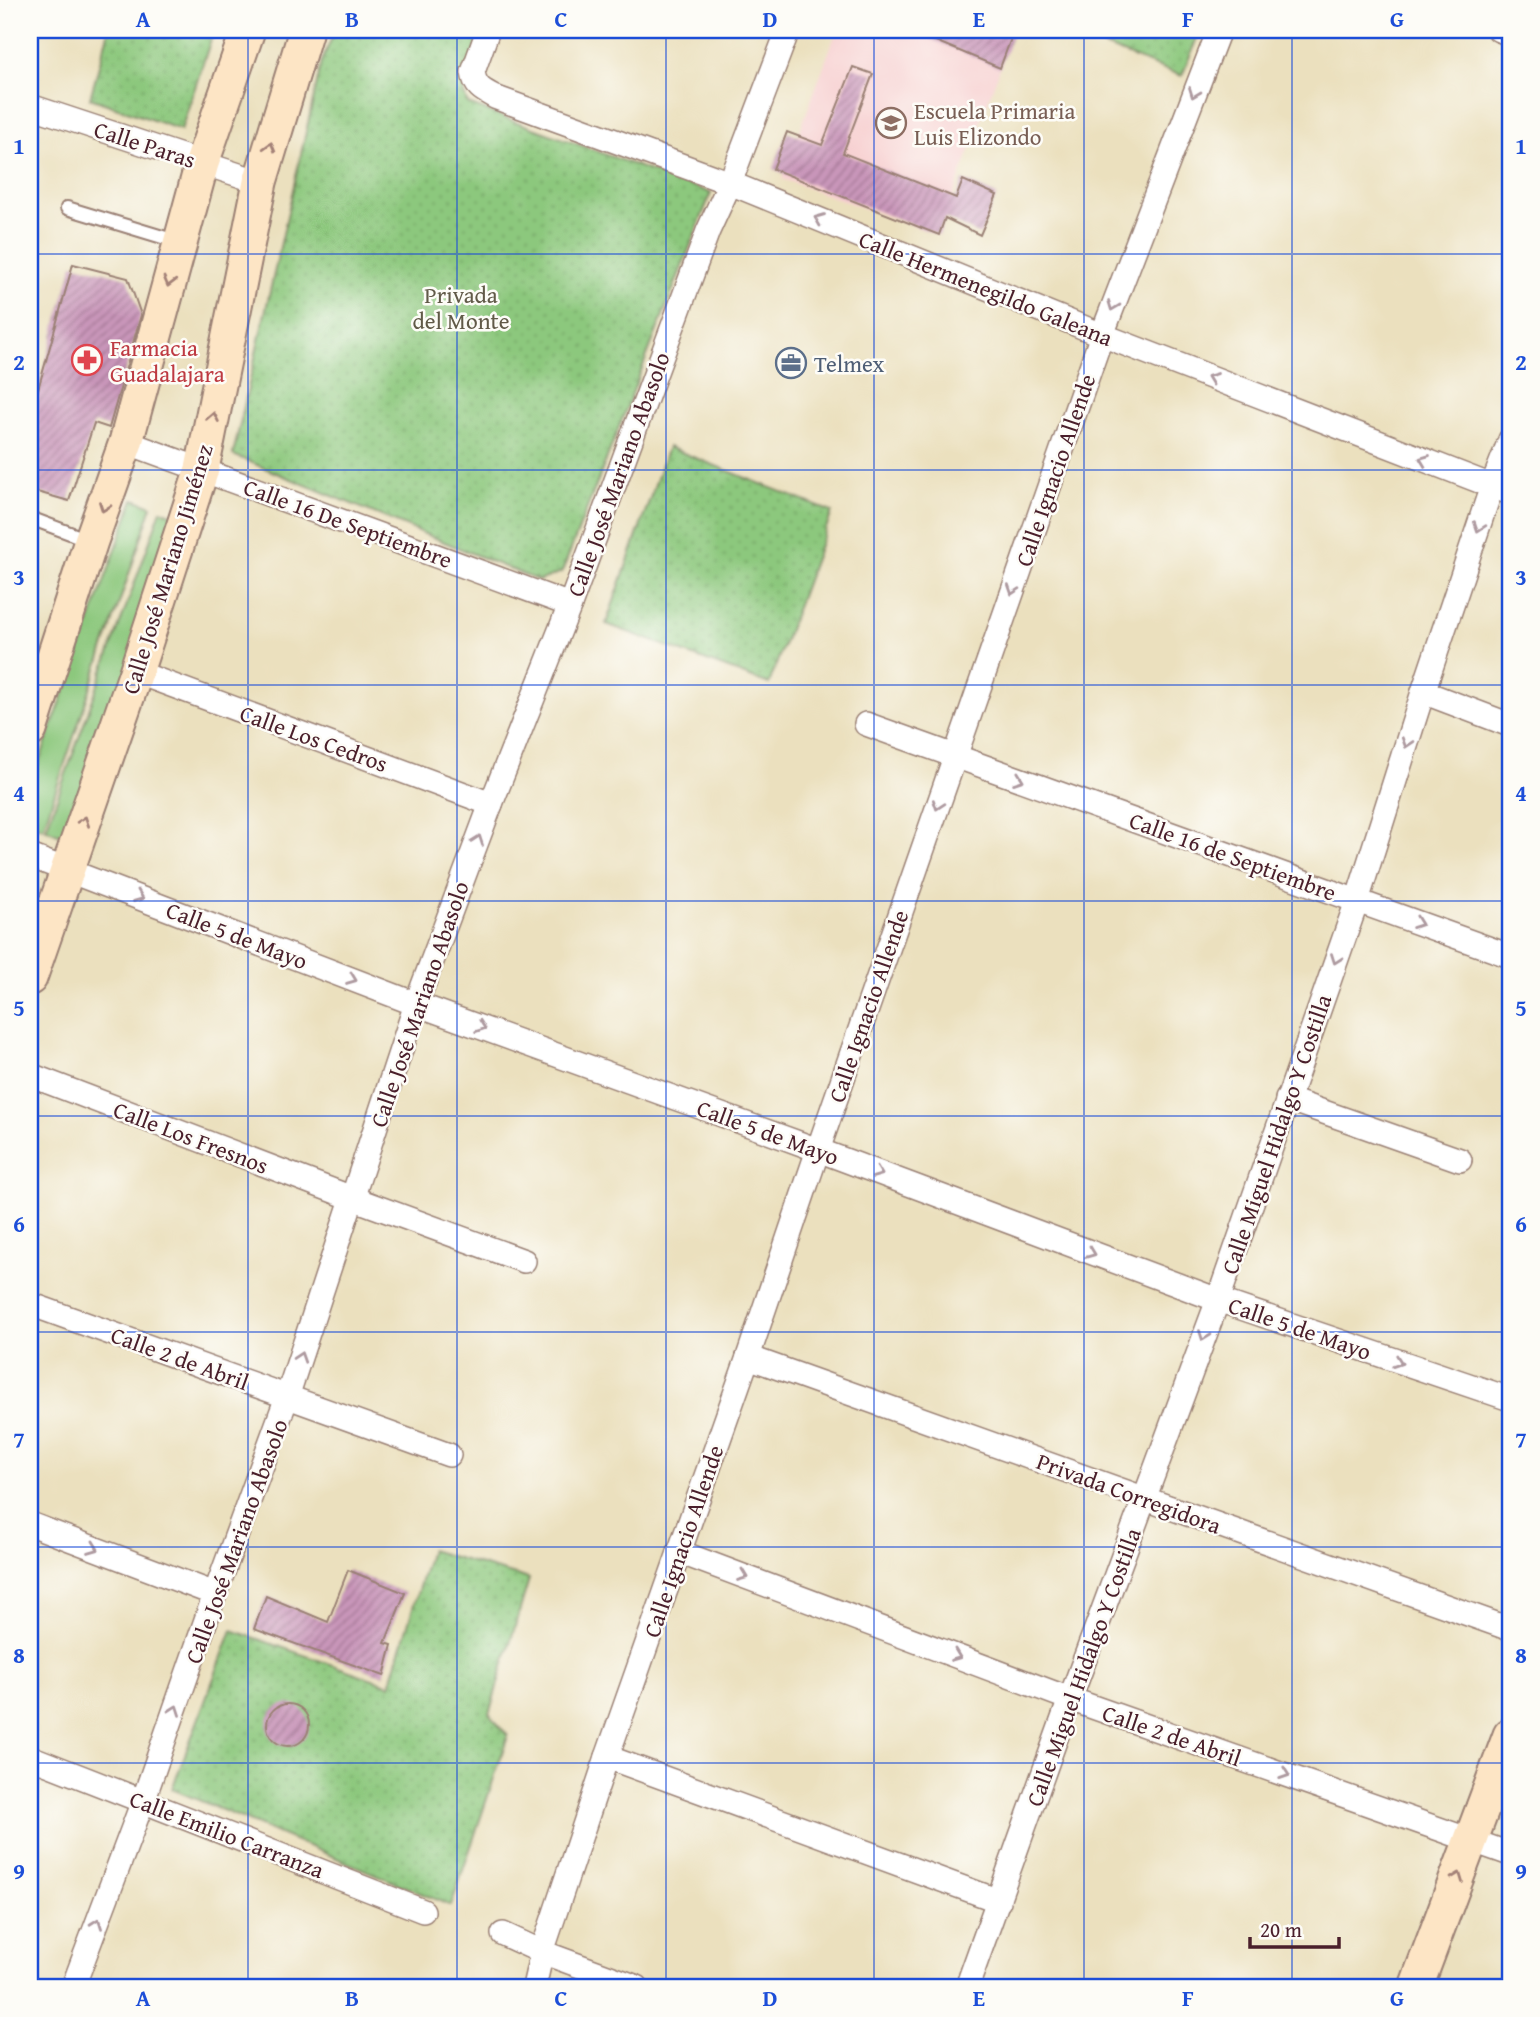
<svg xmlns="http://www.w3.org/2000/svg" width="1540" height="2017" viewBox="0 0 1540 2017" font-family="'Gentium Book Plus',serif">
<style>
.built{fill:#f7cfd0}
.green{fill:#8cc87d;stroke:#6b7454;stroke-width:2}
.park{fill:url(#park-dots);stroke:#6b7454;stroke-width:2}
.building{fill:url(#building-hatch)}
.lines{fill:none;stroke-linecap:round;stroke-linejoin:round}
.lane-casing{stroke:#9a8074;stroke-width:16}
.street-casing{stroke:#9a8074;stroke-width:26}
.secondary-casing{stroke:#9a8074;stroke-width:37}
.lane{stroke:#fff;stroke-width:12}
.street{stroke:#fff;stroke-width:23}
.secondary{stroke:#fde5c5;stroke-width:33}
.oneway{stroke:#ae9aa0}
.oneway2{stroke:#a48278}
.grid{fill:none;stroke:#1d4ed8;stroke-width:2;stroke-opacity:0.55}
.labels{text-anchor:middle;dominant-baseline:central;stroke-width:5;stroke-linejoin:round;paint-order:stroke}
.education-label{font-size:23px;fill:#785e54;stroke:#fdfcf7;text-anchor:start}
.street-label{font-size:23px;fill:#4a1f2b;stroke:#fdfcf7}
.park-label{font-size:23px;fill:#615a48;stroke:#fdfcf7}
.health-label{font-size:23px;fill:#be3a42;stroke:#fdfcf7;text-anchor:start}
.service-label{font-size:23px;fill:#4e5e75;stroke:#fdfcf7;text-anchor:start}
.neatline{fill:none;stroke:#1d4ed8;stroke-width:2.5}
.grid-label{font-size:23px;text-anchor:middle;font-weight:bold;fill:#1d4ed8}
</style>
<defs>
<pattern id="park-dots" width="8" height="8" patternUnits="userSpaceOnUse" patternTransform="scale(1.75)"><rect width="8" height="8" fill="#8cc87d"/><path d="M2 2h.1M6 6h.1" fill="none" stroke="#7aab6c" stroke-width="1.8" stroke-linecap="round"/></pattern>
<pattern id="building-hatch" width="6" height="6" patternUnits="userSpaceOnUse" patternTransform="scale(1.75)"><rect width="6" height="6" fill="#c996ba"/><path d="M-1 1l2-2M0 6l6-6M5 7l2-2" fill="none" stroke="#a57a97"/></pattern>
</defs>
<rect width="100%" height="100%" fill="#fdfcf7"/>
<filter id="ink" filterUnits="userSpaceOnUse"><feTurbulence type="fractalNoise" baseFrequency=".0143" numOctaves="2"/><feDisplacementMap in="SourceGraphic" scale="14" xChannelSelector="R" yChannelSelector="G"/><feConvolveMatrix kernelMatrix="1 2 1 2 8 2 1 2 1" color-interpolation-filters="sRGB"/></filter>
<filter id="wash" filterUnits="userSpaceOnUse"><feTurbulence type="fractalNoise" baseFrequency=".00686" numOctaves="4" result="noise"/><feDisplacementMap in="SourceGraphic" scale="28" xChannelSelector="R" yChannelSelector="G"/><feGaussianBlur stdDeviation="1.57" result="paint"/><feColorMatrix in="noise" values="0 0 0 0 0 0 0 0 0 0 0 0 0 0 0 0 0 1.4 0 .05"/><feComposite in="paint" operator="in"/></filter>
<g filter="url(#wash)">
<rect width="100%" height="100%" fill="#ebe0be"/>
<path class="built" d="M837,30H1014L939,235L782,179Z"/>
<g class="green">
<path d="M134,499L152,506L43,828L30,823V787Z"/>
<path d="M161,510L179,517L70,839L46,829Z"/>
</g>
<g class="park">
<path d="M109,30H214L181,130L90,98Z"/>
<path d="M335,30H483L463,81L464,94L468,104L711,193L562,572L539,581L233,455L322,61Z"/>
<path d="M1071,30H1200L1182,76L1070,33Z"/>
<path d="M668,447L832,512L769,684L606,624Z"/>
<path d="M430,1550L529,1579L489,1714L508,1736L451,1906L172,1789L232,1630L390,1685Z"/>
</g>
<g id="blocks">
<g class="building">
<path d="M909,30H1014L1000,68Z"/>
<path d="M853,67L873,74L843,153L956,198L963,180L997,195L980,235L945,218L939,235L773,169L787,132L822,145Z"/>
<path d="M73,264L128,278L141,315L109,428L94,423L69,501L30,490V418Z"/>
<path d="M348,1570L405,1593L385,1643L392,1645L384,1676L254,1629L266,1596L328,1622Z"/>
<circle cx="288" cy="1725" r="21"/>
</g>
</g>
</g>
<g filter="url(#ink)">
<use href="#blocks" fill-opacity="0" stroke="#9a8074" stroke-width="2"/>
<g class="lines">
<g class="lane-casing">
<g id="lane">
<path d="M67,208L179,242"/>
<path d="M30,518L91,541"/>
</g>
</g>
<g class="street-casing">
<g id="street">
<path d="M488,30L473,72C475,88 484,91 497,98L730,183L1102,335L1510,493"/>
<path d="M1499,30L1510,34"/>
<path d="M30,106L260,182"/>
<path d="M126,442L570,605"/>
<path d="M136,672L491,804"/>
<path d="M1423,692L1510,725"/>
<path d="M866,724L1510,956"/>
<path d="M30,856L416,1004L818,1150L1218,1300L1510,1399"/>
<path d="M30,1075L352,1198L524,1261"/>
<path d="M1287,1099L1460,1160"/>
<path d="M30,1304L449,1455"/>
<path d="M748,1357L1510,1629"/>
<path d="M30,1524L215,1594"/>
<path d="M679,1552L1070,1699L1510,1854"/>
<path d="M30,1757L423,1911"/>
<path d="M607,1757L999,1901"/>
<path d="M503,1934L542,1952L637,1987"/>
<path d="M73,1987L143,1801L215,1594L287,1397L416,1004L491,804L570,605L708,231L730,183L788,30"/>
<path d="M534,1987L542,1952L607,1757L748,1357L818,1150L1102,335L1219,30"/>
<path d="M967,1987L1070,1699L1218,1300L1357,901L1423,692L1492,486L1510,440"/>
</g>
</g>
<g class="secondary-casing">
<g id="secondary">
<path d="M30,730L91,541L126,442L202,163L248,30"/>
<path d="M30,978L136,672L202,469L260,182L306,30"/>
<path d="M1416,1987L1510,1735"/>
</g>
</g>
<use href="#lane" class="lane"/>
<use href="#street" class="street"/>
<use href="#secondary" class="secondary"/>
</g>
<defs><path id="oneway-chevron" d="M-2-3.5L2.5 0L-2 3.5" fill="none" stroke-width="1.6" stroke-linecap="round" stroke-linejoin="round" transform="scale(1.75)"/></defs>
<g class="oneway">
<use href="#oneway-chevron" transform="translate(1194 93) rotate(111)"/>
<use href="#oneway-chevron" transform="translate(819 219) rotate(-158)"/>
<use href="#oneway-chevron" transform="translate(1113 306) rotate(111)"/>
<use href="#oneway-chevron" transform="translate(1212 378) rotate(-159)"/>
<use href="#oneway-chevron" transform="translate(1424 460) rotate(-159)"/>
<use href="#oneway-chevron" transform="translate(1479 527) rotate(109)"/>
<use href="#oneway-chevron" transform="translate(1013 590) rotate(109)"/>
<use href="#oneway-chevron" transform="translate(1407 743) rotate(108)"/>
<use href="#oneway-chevron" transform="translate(1019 779) rotate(20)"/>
<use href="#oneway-chevron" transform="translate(938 805) rotate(109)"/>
<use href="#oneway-chevron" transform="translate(478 840) rotate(-70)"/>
<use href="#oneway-chevron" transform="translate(139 897) rotate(21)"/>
<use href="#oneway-chevron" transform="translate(1418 923) rotate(20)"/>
<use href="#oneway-chevron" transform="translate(1336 959) rotate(110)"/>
<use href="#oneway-chevron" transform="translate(352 979) rotate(21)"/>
<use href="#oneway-chevron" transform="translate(481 1027) rotate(20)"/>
<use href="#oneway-chevron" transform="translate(878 1173) rotate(21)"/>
<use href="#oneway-chevron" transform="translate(1091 1253) rotate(21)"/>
<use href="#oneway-chevron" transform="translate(1204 1336) rotate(110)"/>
<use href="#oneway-chevron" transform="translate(300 1357) rotate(-72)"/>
<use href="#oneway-chevron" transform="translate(1398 1362) rotate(19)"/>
<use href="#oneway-chevron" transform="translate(94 1548) rotate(21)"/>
<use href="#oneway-chevron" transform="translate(743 1576) rotate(21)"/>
<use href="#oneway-chevron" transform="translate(956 1656) rotate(21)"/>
<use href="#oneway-chevron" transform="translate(175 1710) rotate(-70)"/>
<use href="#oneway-chevron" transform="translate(1285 1774) rotate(19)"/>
<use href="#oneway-chevron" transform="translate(97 1923) rotate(-70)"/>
</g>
<g class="oneway2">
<use href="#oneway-chevron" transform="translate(270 147) rotate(-74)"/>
<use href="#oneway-chevron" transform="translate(169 282) rotate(105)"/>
<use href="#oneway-chevron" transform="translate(213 417) rotate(-79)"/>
<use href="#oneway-chevron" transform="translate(104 507) rotate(110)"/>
<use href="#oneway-chevron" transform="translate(84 821) rotate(-71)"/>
<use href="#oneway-chevron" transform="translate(1458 1877) rotate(-69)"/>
</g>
</g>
<path class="grid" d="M248,30V1987M457,30V1987M666,30V1987M874,30V1987M1084,30V1987M1292,30V1987M30,254H1510M30,470H1510M30,685H1510M30,901H1510M30,1116H1510M30,1332H1510M30,1547H1510M30,1763H1510"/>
<defs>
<g id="school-ring" transform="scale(1.575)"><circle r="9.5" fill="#fdfcf7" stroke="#8d6e63" stroke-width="1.5"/><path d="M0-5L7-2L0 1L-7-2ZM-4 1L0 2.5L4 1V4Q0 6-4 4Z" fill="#8d6e63"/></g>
<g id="pharmacy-ring" transform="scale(1.575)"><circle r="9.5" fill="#fdfcf7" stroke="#e0444e" stroke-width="1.5"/><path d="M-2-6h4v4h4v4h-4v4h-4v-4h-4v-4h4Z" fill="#e0444e"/></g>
<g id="office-ring" transform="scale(1.575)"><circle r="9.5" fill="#fdfcf7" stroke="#5c6f8a" stroke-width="1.5"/><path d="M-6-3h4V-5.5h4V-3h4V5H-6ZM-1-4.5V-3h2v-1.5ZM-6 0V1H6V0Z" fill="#5c6f8a"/></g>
</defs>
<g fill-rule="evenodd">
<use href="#school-ring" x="891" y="123"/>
<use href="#pharmacy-ring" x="87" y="360"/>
<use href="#office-ring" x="791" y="363"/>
</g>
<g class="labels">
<g class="education-label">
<text x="914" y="110">Escuela Primaria<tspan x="914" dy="26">Luis Elizondo</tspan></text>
</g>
<g class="street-label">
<text transform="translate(145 144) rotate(18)">Calle Paras</text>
<text transform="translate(986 288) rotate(22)">Calle Hermenegildo Galeana</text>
<text transform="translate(1055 470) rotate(-71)">Calle Ignacio Allende</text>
<text transform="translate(618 474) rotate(-70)">Calle José Mariano Abasolo</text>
<text transform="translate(348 523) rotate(20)">Calle 16 De Septiembre</text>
<text transform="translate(167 569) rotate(-73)">Calle José Mariano Jiménez</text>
<text transform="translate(314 738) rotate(20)">Calle Los Cedros</text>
<text transform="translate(1233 856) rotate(20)">Calle 16 de Septiembre</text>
<text transform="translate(237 935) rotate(21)">Calle 5 de Mayo</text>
<text transform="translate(419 1004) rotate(-71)">Calle José Mariano Abasolo</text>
<text transform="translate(868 1006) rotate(-71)">Calle Ignacio Allende</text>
<text transform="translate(768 1132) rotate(20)">Calle 5 de Mayo</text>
<text transform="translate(1276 1134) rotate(-71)">Calle Miguel Hidalgo Y Costilla</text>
<text transform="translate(191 1137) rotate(21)">Calle Los Fresnos</text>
<text transform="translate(1300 1328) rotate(19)">Calle 5 de Mayo</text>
<text transform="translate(180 1358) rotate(20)">Calle 2 de Abril</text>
<text transform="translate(1129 1493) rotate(20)">Privada Corregidora</text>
<text transform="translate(236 1541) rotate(-70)">Calle José Mariano Abasolo</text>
<text transform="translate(683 1541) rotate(-71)">Calle Ignacio Allende</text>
<text transform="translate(1083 1667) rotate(-70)">Calle Miguel Hidalgo Y Costilla</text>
<text transform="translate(1172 1735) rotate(19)">Calle 2 de Abril</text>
<text transform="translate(227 1834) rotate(21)">Calle Emilio Carranza</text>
</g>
<g class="park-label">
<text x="461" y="294">Privada<tspan x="461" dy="26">del Monte</tspan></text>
</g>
<g class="health-label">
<text x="110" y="347">Farmacia<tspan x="110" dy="26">Guadalajara</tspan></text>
</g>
<g class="service-label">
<text x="814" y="363">Telmex</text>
</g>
</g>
<rect width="1540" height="2017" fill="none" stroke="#fdfcf7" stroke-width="77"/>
<path d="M1250 1937v10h89v-10" fill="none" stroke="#4a1f2b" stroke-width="3.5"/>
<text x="1260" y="1937" font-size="21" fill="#4a1f2b" stroke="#fdfcf7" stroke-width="5" paint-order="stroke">20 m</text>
<rect x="38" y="38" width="1464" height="1941" class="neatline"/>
<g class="grid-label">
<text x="143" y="27">A</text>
<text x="352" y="27">B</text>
<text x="561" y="27">C</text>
<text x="770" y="27">D</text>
<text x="979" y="27">E</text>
<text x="1188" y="27">F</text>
<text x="1397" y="27">G</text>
<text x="19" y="154">1</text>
<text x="1521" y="154">1</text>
<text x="19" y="370">2</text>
<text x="1521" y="370">2</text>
<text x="19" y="585">3</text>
<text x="1521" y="585">3</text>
<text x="19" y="801">4</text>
<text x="1521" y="801">4</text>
<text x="19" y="1016">5</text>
<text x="1521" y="1016">5</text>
<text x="19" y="1232">6</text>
<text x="1521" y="1232">6</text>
<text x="19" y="1448">7</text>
<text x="1521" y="1448">7</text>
<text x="19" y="1663">8</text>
<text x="1521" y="1663">8</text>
<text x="19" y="1879">9</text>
<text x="1521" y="1879">9</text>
<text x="143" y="2006">A</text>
<text x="352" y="2006">B</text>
<text x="561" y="2006">C</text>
<text x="770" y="2006">D</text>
<text x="979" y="2006">E</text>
<text x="1188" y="2006">F</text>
<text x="1397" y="2006">G</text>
</g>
</svg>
